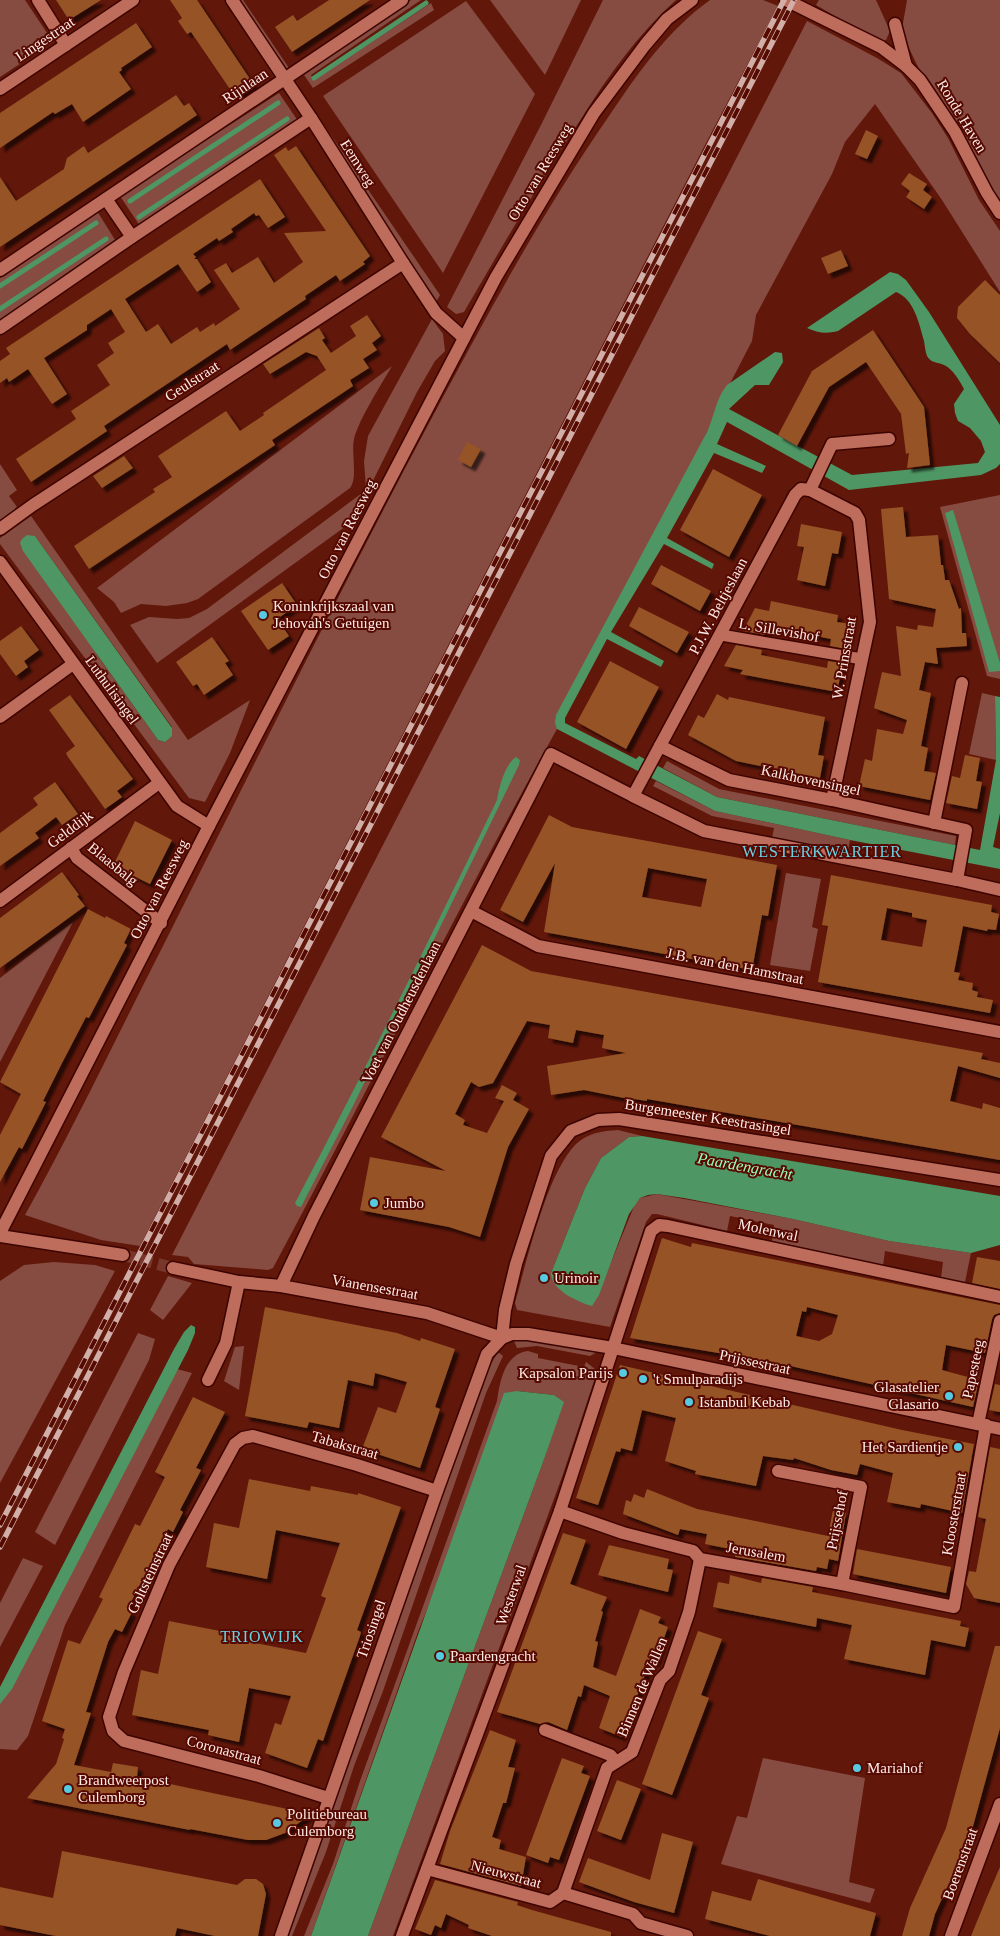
<svg xmlns="http://www.w3.org/2000/svg" width="1000" height="1936" viewBox="0 0 1000 1936" font-family="'Times New Roman',serif">
<style>
.green{fill:#864c41;fill-rule:evenodd}
.water{fill:#4e9664}
.lines{fill:none;stroke-linecap:round;stroke-linejoin:round}
.stream{stroke:#4e9664;stroke-width:5}
.building{fill:#955326;fill-rule:evenodd;filter:url(#shadow)}
.minor-tunnel{stroke:#79372b;stroke-width:12;stroke-dasharray:12 6;stroke-linecap:butt}
.pedestrian-casing{stroke:#3c0400;stroke-width:14}
.minor-casing{stroke:#3c0400;stroke-width:15}
.tertiary-casing{stroke:#3c0400;stroke-width:15}
.pedestrian{stroke:#be6c5b;stroke-width:11}
.minor{stroke:#be6c5b;stroke-width:12}
.tertiary{stroke:#be6c5b;stroke-width:12}
.rail-casing{stroke:#d1aea7;stroke-width:5.5}
.rail{stroke:#550900;stroke-width:4;stroke-dasharray:11;stroke-linecap:butt}
.poi-dot{fill:#55cae0;stroke:#550900;stroke-width:2}
.labels{text-anchor:middle;dominant-baseline:central;stroke-width:4;stroke-linejoin:round;paint-order:stroke}
.street-label{font-size:15px;fill:#feebe7;stroke:#550900}
.poi-label{font-size:15px;fill:#feebe7;stroke:#550900;text-anchor:start}
.neighbourhood-label{font-size:16px;letter-spacing:1px;fill:#6ad2e6;stroke:#550900}
.water-label{font-size:16px;font-style:italic;fill:#9afdb6;stroke:#550900}
</style>
<defs>
<filter id="shadow"><feDropShadow dx="4.5" dy="4.5" stdDeviation="1" flood-color="#0009"/></filter>
</defs>
<rect width="100%" height="100%" fill="#61170a"/>
<g class="green">
<path d="M0,0H25L53,42L0,77Z"/>
<path d="M241,0H243L289,68L285,72L238,3Z"/>
<path d="M411,0H421L311,75L314,80L431,3L434,10L313,88L304,75Z"/>
<path d="M490,0H581L545,75Z"/>
<path d="M603,0H676C638,34 608,76 581,119C539,182 502,247 464,312L456,314L447,307L542,123Z"/>
<path d="M710,0H763L778,6L705,145L140,1246L101,1240L25,1215C75,1125 119,1032 166,940C265,743 362,545 468,351C511,271 557,191 609,116C638,73 667,31 710,0Z"/>
<path d="M819,0H876L890,31L886,40L879,42L816,5Z"/>
<path d="M907,0H1000V206L934,91L918,67L908,46L902,29Z"/>
<path d="M466,1L535,94L443,273L323,96Z"/>
<path d="M807,21L877,58L901,73L932,113L948,138L979,200L1000,231V292L942,200L875,104L845,142L832,174L756,315L752,341L722,399L693,463L561,716L557,729C458,906 369,1089 273,1268L268,1270L194,1264L188,1257L172,1255Z"/>
<path d="M279,93L298,121L142,229L120,196Z"/>
<path d="M309,103L440,295L436,302L308,107Z"/>
<path d="M97,211L117,243L0,320V278Z"/>
<path d="M432,319L443,334L445,351L435,361L417,392L353,521L157,663L130,625L149,617L177,619L189,618L207,609L362,493L366,488L364,461L368,436Z"/>
<path d="M392,366C381,385 359,419 354,439C351,453 358,478 350,488L198,599L187,603L166,606L141,604L121,613L114,602L97,588Z"/>
<path d="M0,464L17,490L9,496L17,507L15,508L18,512L0,524Z"/>
<path d="M1000,495V679L987,676L940,507Z"/>
<path d="M31,516L188,740L250,700L230,753L205,802L189,798L0,544V538ZM35,536L172,727L165,742L158,740L97,655Z"/>
<path d="M982,693L995,696L996,760L969,754Z"/>
<path d="M667,761L719,789L956,836L955,845L717,797L663,768Z"/>
<path d="M656,781L715,811L850,840L848,851L772,838L774,828L712,816L653,786Z"/>
<path d="M786,873L821,879L812,927L818,929L810,971L770,965Z"/>
<path d="M73,922L0,1062V978Z"/>
<path d="M618,1130L642,1136L629,1137L601,1158L585,1188L551,1273L596,1299L635,1204L640,1198L657,1194L793,1219L889,1241L971,1253L965,1282L941,1278L943,1262L885,1251L883,1266L772,1241L774,1225L730,1216L727,1231L657,1214H652L646,1222L610,1327L517,1310L515,1303C526,1264 549,1162 581,1140C593,1132 604,1131 618,1130Z"/>
<path d="M54,1262L95,1265L115,1271L0,1483V1281L24,1265Z"/>
<path d="M168,1276L192,1283L163,1320L150,1310Z"/>
<path d="M138,1333L155,1339L149,1360L55,1545L35,1532Z"/>
<path d="M532,1338L599,1351L590,1356L537,1346L517,1348L514,1341Z"/>
<path d="M244,1346L239,1390L224,1381L235,1347Z"/>
<path d="M528,1351L538,1354V1358L584,1367L586,1362L595,1369L596,1375L562,1477L393,1936H368L542,1465L563,1402L554,1395L517,1391L419,1629L311,1936H304L333,1864L360,1781L497,1401C500,1380 505,1354 528,1351Z"/>
<path d="M498,1352L503,1356L486,1393L383,1691L354,1766L326,1852L292,1936H287L466,1421L487,1370Z"/>
<path d="M169,1367L192,1373L65,1625L28,1736L17,1750L0,1749V1689Z"/>
<path d="M23,1558L43,1566L0,1647V1603Z"/>
<path d="M763,1758L865,1778L849,1882L875,1889L870,1903L721,1864L737,1816L747,1818Z"/>
</g>
<g class="water">
<path d="M890,272L898,274L906,280L929,312L1000,425V464L996,468L981,475L849,490L727,422L717,444L766,466L762,473L714,453L667,538L714,564L712,569L664,544L611,632L664,661L661,667L607,639L565,718V723L636,759L639,756L717,797L980,850L996,760L995,696L1000,697V813L993,847L1000,849V869L850,840L715,811L557,729L555,723L556,715L707,432C714,417 716,398 727,385L775,352L782,353L783,362L769,385H755L729,409L852,475L978,463L985,452L981,441L970,428L958,421L955,413L954,404L964,389C959,380 953,369 944,365C937,362 931,363 927,356C925,351 925,346 924,341C919,323 914,299 896,292L838,331C826,334 818,333 807,328Z"/>
<path d="M953,510L1000,663V671L989,672L945,513Z"/>
<path d="M27,535L35,536L172,728V736L165,742L158,740L23,551L20,543L22,539Z"/>
<path d="M516,757L520,760L519,765L353,1106L301,1207L297,1206L295,1203C365,1070 432,935 497,800C499,787 505,764 516,757Z"/>
<path d="M642,1136L1000,1196V1245L971,1253L889,1241L793,1219L684,1198L657,1194L648,1195L640,1198L629,1214L599,1295L592,1306C578,1302 551,1290 551,1273L585,1188L601,1158L629,1137Z"/>
<path d="M191,1325L195,1327V1333L188,1350L12,1689L0,1704V1687L174,1349L184,1332Z"/>
<path d="M517,1391L554,1395L564,1402L542,1465L368,1936H311L504,1393Z"/>
</g>
<g class="lines">
<g class="stream">
<path d="M314,78L426,3"/>
<path d="M130,201L278,103"/>
<path d="M139,217L287,119"/>
<path d="M0,286L96,223"/>
<path d="M0,309L106,239"/>
</g>
</g>
<g class="building">
<path d="M56,0H101L69,20Z"/>
<path d="M170,0H197L254,85L236,98L191,32L187,34L178,21L182,18Z"/>
<path d="M329,0H370L292,52L275,27L293,15L297,21Z"/>
<path d="M136,23L152,47L121,68L122,70L119,72L131,89L83,122L72,104L55,114L53,112L0,148V113Z"/>
<path d="M176,95L184,106L189,103L197,115L0,247V177L16,201L64,169L67,158L84,146L88,153Z"/>
<path d="M866,130L878,136L867,159L855,154Z"/>
<path d="M296,146L370,256L363,262L365,264L340,281L336,275L305,296L306,299L230,350L227,344L104,426L107,431L31,482L16,459L76,419L71,411L110,385L97,365L114,353L108,343L125,332L111,309L87,325V330L44,358L67,394L52,404L28,369L9,382L7,378L0,383V361L10,354L6,348L260,179L285,217L268,228L259,215L256,216L254,213L231,229L233,232L219,241L217,238L193,254L196,257L194,259H197L211,282L197,292L178,264L125,299L146,332L158,324L171,344L197,327L200,332L214,323L215,326L240,309L214,270L226,263L232,273L258,257L274,283L303,262L284,233L326,231L274,155L286,147L288,151Z"/>
<path d="M909,173L927,184L923,190L932,197L924,209L906,197L910,191L901,184Z"/>
<path d="M841,250L848,266L828,274L821,258Z"/>
<path d="M985,280L1000,295V363L970,334L957,318L958,307Z"/>
<path d="M367,315L381,336L372,343L377,350L363,359L369,368L350,380L353,386L272,440L275,445L89,569L74,546L155,492L153,489L172,477L158,456L226,411L240,431L264,415L263,413L326,370L317,356L306,352L270,374L263,364L319,328L325,338L322,340L331,353L356,336L350,326Z"/>
<path d="M873,330L924,407L930,465L907,468L909,453L906,454L901,414L866,362L829,387L797,446L778,435L812,371Z"/>
<path d="M467,442L481,449L471,467L458,460Z"/>
<path d="M124,456L133,468L102,488L93,476Z"/>
<path d="M713,469L762,495L729,557L680,530Z"/>
<path d="M903,507L906,537L938,535L941,565H943L945,580H949L959,609L961,608L962,633H966L967,646L936,648L938,664L925,662L919,690L931,693L921,746L928,748L924,771L936,773L930,800L859,786L865,759L872,761L877,729L903,734L907,720L874,708L882,672L901,676L896,626L917,630L918,625L933,627L936,609L889,599L881,509Z"/>
<path d="M801,524L842,532L838,554L832,553L825,586L797,580L804,547L797,546Z"/>
<path d="M661,565L711,591L700,611L651,584Z"/>
<path d="M282,583L297,605L277,619L289,636L268,650L241,611Z"/>
<path d="M771,601L838,615L837,622L851,624L846,649L830,646L831,639L767,626L765,635L743,631L755,608L769,611Z"/>
<path d="M639,607L689,632L677,653L629,626Z"/>
<path d="M21,626L39,650L24,661L28,667L16,676L0,654V641Z"/>
<path d="M212,637L229,661L225,663L233,675L204,695L197,684L193,686L176,662Z"/>
<path d="M736,645L762,650L761,655L827,668L828,661L843,663L837,692L740,674L743,670L724,666Z"/>
<path d="M610,661L659,687L626,749L577,722Z"/>
<path d="M717,694L728,700L729,697L825,717L818,755L824,756L820,778L736,761L688,735L698,715L704,718Z"/>
<path d="M70,695L133,779L117,791L122,797L105,809L68,757L66,753L75,746L49,710Z"/>
<path d="M965,755L980,758L976,781L982,782L977,809L946,803L952,776L960,778Z"/>
<path d="M55,782L78,814L62,825L56,817L35,833L39,838L0,866V833L38,805L33,798Z"/>
<path d="M549,815L572,827L777,865L768,916L762,915L752,970L544,932L555,863L523,922L500,910ZM648,868L707,879L701,907L642,897Z"/>
<path d="M135,821L172,840L150,884L113,866Z"/>
<path d="M62,872L79,895L77,896L85,906L0,968V918Z"/>
<path d="M831,875L992,905L991,912L999,914L996,930L988,929L987,931L963,926L954,972L960,973L958,980L973,983L972,990L978,992L977,997L993,1000L990,1013L818,982L828,926L822,925ZM887,908L912,913V917L927,920L922,947L881,940Z"/>
<path d="M88,909L105,918L106,916L131,929L124,943L127,945L89,1018L86,1017L61,1065L43,1101L46,1102L22,1149L19,1147L0,1182V1135L21,1094L0,1082Z"/>
<path d="M482,945L531,971L983,1053L981,1059L1000,1063V1078L958,1066L950,1101L982,1109L983,1103L1000,1108V1160L647,1099V1101L634,1099V1100L584,1090L551,1095L547,1066L626,1053L602,1048L604,1035L576,1030L573,1043L548,1038L550,1025L527,1021L493,1083L479,1087L471,1082L455,1114L465,1120L463,1125L487,1133L504,1101L495,1098L502,1085L517,1093L513,1100L529,1109L508,1147L480,1237L449,1227L360,1210L370,1157L446,1171L381,1137Z"/>
<path d="M662,1238L691,1247L692,1243L1000,1305V1313L994,1315L992,1319L985,1353L946,1345L942,1370L979,1380L973,1407L777,1363L630,1338ZM807,1307L838,1315L832,1334L819,1341L796,1336L802,1311L806,1312Z"/>
<path d="M977,1257L1000,1261V1289L972,1283Z"/>
<path d="M265,1307L397,1333L420,1341L421,1338L455,1349L435,1407L440,1409L420,1468L362,1449L378,1407L396,1413L407,1382L375,1373L373,1386L348,1380L339,1428L309,1422L307,1428L245,1416Z"/>
<path d="M620,1365L902,1430L974,1444L962,1513L921,1504L920,1508L887,1502L893,1473L860,1464L857,1475L831,1470L794,1458L793,1460L763,1456L756,1486L695,1474L696,1471L665,1461L676,1418L642,1410L632,1451L621,1448L620,1452L616,1451L598,1505L576,1498Z"/>
<path d="M995,1384L1000,1385V1412L989,1410Z"/>
<path d="M193,1397L225,1412L196,1468L201,1470L180,1510L183,1512L173,1532L168,1529L127,1610L132,1612L122,1632L115,1629L108,1642L86,1712L91,1713L74,1765L111,1772L113,1763L138,1767L137,1777L311,1814L285,1833L266,1840H248L190,1829V1830L27,1798L56,1764L64,1739L62,1738L65,1729L42,1721L68,1640L80,1644L103,1599L99,1597L135,1524L140,1526L165,1477L155,1472Z"/>
<path d="M990,1447L1000,1449V1603L974,1598L966,1584L969,1571L976,1572L986,1519L978,1517Z"/>
<path d="M249,1479L310,1491L311,1486L358,1495V1493L401,1507L357,1630L361,1632L360,1636L328,1726L323,1741L318,1739L307,1768L265,1753L275,1723L281,1725L291,1696L249,1688L239,1742L208,1735L209,1730L132,1715L141,1670L158,1674L169,1621L230,1633V1638L306,1653L326,1598L321,1596L340,1543L276,1530L267,1579L206,1567L214,1523L239,1528Z"/>
<path d="M647,1489L697,1509L828,1536L833,1510L846,1513L838,1561L829,1559L827,1569L817,1567L816,1571L735,1557V1550L705,1544L707,1534L680,1529L678,1535L623,1514L626,1500L631,1502L634,1494L644,1498Z"/>
<path d="M563,1533L586,1540L570,1584L607,1597L601,1611L603,1612L595,1641L598,1642L593,1667L616,1676L640,1609L661,1617L658,1623L668,1627L655,1663L650,1661L622,1737L599,1728L610,1696L584,1685L581,1697L578,1696L567,1730L548,1722L540,1724L497,1712Z"/>
<path d="M609,1545L669,1559L667,1569L673,1570L668,1592L598,1575Z"/>
<path d="M857,1549L951,1567L946,1593L853,1574Z"/>
<path d="M730,1575L761,1583L762,1578L813,1587L812,1592L961,1621L960,1626L969,1628L965,1647L931,1640L925,1675L844,1659L852,1625L817,1618L816,1627L713,1607L718,1582L729,1584Z"/>
<path d="M698,1631L722,1639L701,1695L709,1698L672,1795L642,1784Z"/>
<path d="M995,1646H1000V1728L970,1837L935,1914L929,1936H902L910,1908L946,1828Z"/>
<path d="M490,1730L516,1740L508,1767L515,1768L513,1776L506,1803H503L492,1837L501,1840L499,1849L526,1857L521,1886L440,1864L450,1831Z"/>
<path d="M562,1758L584,1766L581,1773L590,1776L559,1860L550,1857L548,1863L526,1855Z"/>
<path d="M617,1780L641,1789L621,1840L597,1831Z"/>
<path d="M662,1833L693,1842L674,1913L634,1902L579,1882L588,1858L650,1880Z"/>
<path d="M62,1851L237,1885L245,1879H256L263,1884L266,1894L258,1936H215L177,1928L175,1936H56L0,1925V1887L53,1898Z"/>
<path d="M1000,1867V1936H971L987,1897Z"/>
<path d="M758,1879L876,1913L870,1936H770L705,1919L712,1891L751,1901Z"/>
<path d="M435,1880L518,1902L517,1905L532,1910L611,1932V1936H492L468,1928L469,1925L446,1914L441,1928L435,1925L431,1935L415,1929Z"/>
</g>
<g class="lines">
<path class="minor-tunnel" d="M123,1255L173,1268"/>
<g class="pedestrian-casing">
<path id="pedestrian" d="M721,635L862,659"/>
</g>
<g class="minor-casing">
<g id="minor">
<path d="M38,0L66,45"/>
<path d="M232,0L311,118L403,263L436,313L464,338"/>
<path d="M895,24L906,66"/>
<path d="M0,89L133,0"/>
<path d="M106,199L132,237"/>
<path d="M0,270L402,0"/>
<path d="M0,328L132,237L311,118"/>
<path d="M810,490L832,444L889,439"/>
<path d="M0,529L33,505L403,263"/>
<path d="M0,562L177,806L209,826"/>
<path d="M0,717L73,664"/>
<path d="M660,746L729,780L832,800L966,830L957,880L1000,890"/>
<path d="M633,796L704,831L957,880"/>
<path d="M934,823L962,683"/>
<path d="M71,848L77,858L161,923"/>
<path d="M0,901L159,783"/>
<path d="M471,911L538,946L1000,1032"/>
<path d="M0,1236L123,1255"/>
<path d="M173,1268L239,1282L281,1286L427,1313L502,1338"/>
<path d="M281,1286L314,1216L551,754L633,796L795,495L801,489L810,490L855,513L859,520L870,622L832,800"/>
<path d="M502,1338L505,1310L516,1264L551,1156L571,1131L598,1120L619,1119L1000,1180"/>
<path d="M208,1380L226,1343L239,1282"/>
<path d="M978,1424L1000,1321"/>
<path d="M778,1471L861,1487L842,1584"/>
<path d="M560,1511L623,1533L693,1551L700,1559L842,1584L954,1607L986,1425"/>
<path d="M545,1730L610,1755L616,1762"/>
<path d="M328,1798L259,1776L124,1741L113,1731L109,1717L124,1672L169,1565L235,1444L243,1438L253,1436L357,1465L437,1491"/>
<path d="M427,1869L550,1902L563,1893L633,1914L641,1923L687,1936"/>
<path d="M563,1893L607,1768L632,1752L660,1680L669,1671L689,1612L700,1559"/>
<path d="M281,1936L437,1491L487,1354L502,1338L512,1334H528L613,1348L1000,1429"/>
<path d="M402,1936L560,1511L651,1231L659,1225L668,1226L1000,1297"/>
<path d="M951,1936L1000,1804"/>
</g>
</g>
<g class="tertiary-casing">
<g id="tertiary">
<path d="M786,0L881,47L906,66L920,80L955,132L987,193L1000,213"/>
<path d="M0,1233L209,826L496,277L594,113L645,45L667,19L692,0"/>
</g>
</g>
<use href="#pedestrian" class="pedestrian"/>
<use href="#minor" class="minor"/>
<use href="#tertiary" class="tertiary"/>
<g class="rail-casing">
<g id="rail">
<path d="M0,1525L784,0"/>
<path d="M0,1547L794,0"/>
</g>
</g>
<use href="#rail" class="rail"/>
</g>
<g class="poi-dot">
<circle cx="263" cy="615" r="5"/>
<circle cx="374" cy="1203" r="5"/>
<circle cx="544" cy="1278" r="5"/>
<circle cx="623" cy="1373" r="5"/>
<circle cx="643" cy="1379" r="5"/>
<circle cx="949" cy="1396" r="5"/>
<circle cx="689" cy="1402" r="5"/>
<circle cx="958" cy="1447" r="5"/>
<circle cx="440" cy="1656" r="5"/>
<circle cx="857" cy="1768" r="5"/>
<circle cx="68" cy="1789" r="5"/>
<circle cx="277" cy="1823" r="5"/>
</g>
<g class="labels">
<g class="street-label">
<text transform="translate(45 39) rotate(-34)">Lingestraat</text>
<text transform="translate(245 86) rotate(-34)">Rijnlaan</text>
<text transform="translate(962 116) rotate(59)">Ronde Haven</text>
<text transform="translate(358 163) rotate(58)">Eemweg</text>
<text transform="translate(540 172) rotate(-59)">Otto van Reesweg</text>
<text transform="translate(192 381) rotate(-33)">Geulstraat</text>
<text transform="translate(347 529) rotate(-63)">Otto van Reesweg</text>
<text transform="translate(718 606) rotate(-62)">P.J.W. Beltjeslaan</text>
<text transform="translate(779 630) rotate(10)">L. Sillevishof</text>
<text transform="translate(844 658) rotate(-80)">W. Prinsstraat</text>
<text transform="translate(112 690) rotate(54)">Luthulisingel</text>
<text transform="translate(811 780) rotate(12)">Kalkhovensingel</text>
<text transform="translate(70 829) rotate(-37)">Gelddijk</text>
<text transform="translate(113 864) rotate(39)">Blaasbalg</text>
<text transform="translate(159 889) rotate(-63)">Otto van Reesweg</text>
<text transform="translate(735 966) rotate(11)">J.B. van den Hamstraat</text>
<text transform="translate(401 1012) rotate(-63)">Voet van Oudheusdenlaan</text>
<text transform="translate(708 1117) rotate(9)">Burgemeester Keestrasingel</text>
<text transform="translate(768 1230) rotate(12)">Molenwal</text>
<text transform="translate(375 1287) rotate(10)">Vianensestraat</text>
<text transform="translate(755 1362) rotate(12)">Prijssestraat</text>
<text transform="translate(973 1369) rotate(-78)">Papesteeg</text>
<text transform="translate(345 1445) rotate(16)">Tabakstraat</text>
<text transform="translate(954 1514) rotate(-80)">Kloosterstraat</text>
<text transform="translate(837 1520) rotate(-79)">Prijssehof</text>
<text transform="translate(756 1552) rotate(10)">Jerusalem</text>
<text transform="translate(150 1573) rotate(-65)">Goltsteinstraat</text>
<text transform="translate(511 1595) rotate(-70)">Westerwal</text>
<text transform="translate(371 1629) rotate(-71)">Triosingel</text>
<text transform="translate(642 1687) rotate(-67)">Binnen de Wallen</text>
<text transform="translate(224 1750) rotate(15)">Coronastraat</text>
<text transform="translate(960 1864) rotate(-70)">Boerenstraat</text>
<text transform="translate(506 1874) rotate(15)">Nieuwstraat</text>
</g>
<g class="poi-label">
<text x="273" y="606">Koninkrijkszaal van<tspan x="273" dy="17">Jehovah's Getuigen</tspan></text>
<text x="384" y="1203">Jumbo</text>
<text x="554" y="1278">Urinoir</text>
<text x="613" y="1373" text-anchor="end">Kapsalon Parijs</text>
<text x="653" y="1379">'t Smulparadijs</text>
<text x="939" y="1387" text-anchor="end">Glasatelier<tspan x="939" dy="17">Glasario</tspan></text>
<text x="699" y="1402">Istanbul Kebab</text>
<text x="948" y="1447" text-anchor="end">Het Sardientje</text>
<text x="450" y="1656">Paardengracht</text>
<text x="867" y="1768">Mariahof</text>
<text x="78" y="1780">Brandweerpost<tspan x="78" dy="17">Culemborg</tspan></text>
<text x="287" y="1814">Politiebureau<tspan x="287" dy="17">Culemborg</tspan></text>
</g>
<g class="neighbourhood-label">
<text x="822" y="851">WESTERKWARTIER</text>
<text x="262" y="1636">TRIOWIJK</text>
</g>
<g class="water-label">
<text transform="translate(745 1166) rotate(10)">Paardengracht</text>
</g>
</g>
</svg>
